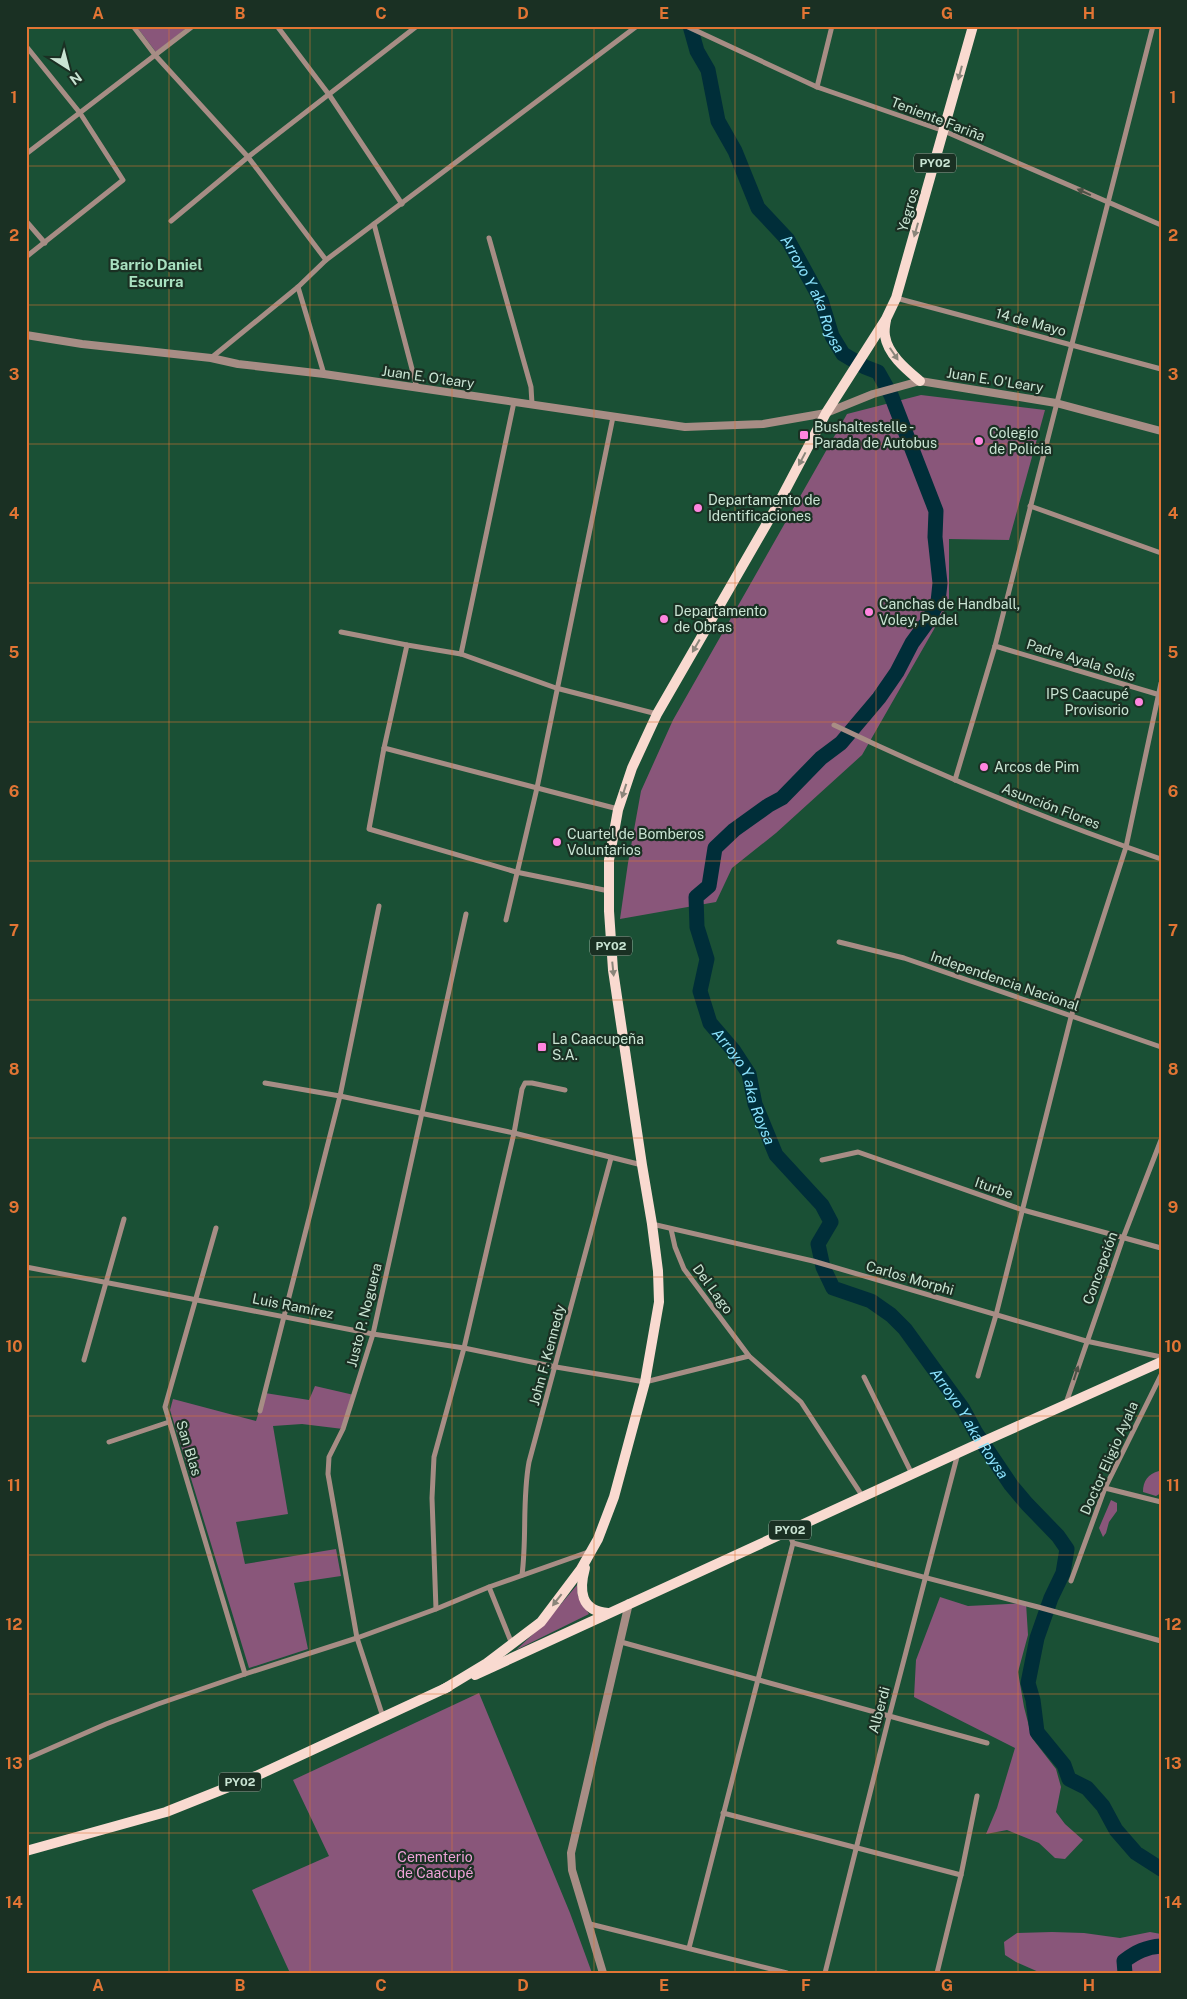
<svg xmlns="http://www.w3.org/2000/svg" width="1187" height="1999" viewBox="0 0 1187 1999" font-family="'Public Sans',sans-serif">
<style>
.green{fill:#89567a}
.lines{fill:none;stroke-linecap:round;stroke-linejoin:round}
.river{stroke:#002e39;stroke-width:15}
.minor{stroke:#a78d85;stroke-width:5}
.tertiary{stroke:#a78d85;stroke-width:8}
.primary{stroke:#f9dad0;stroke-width:10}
.oneway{fill:#8a857a}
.oneway2{fill:#4b5145}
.grid{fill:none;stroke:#e27534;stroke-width:1;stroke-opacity:0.55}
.poi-dot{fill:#ff85df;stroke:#1a3023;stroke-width:2}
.labels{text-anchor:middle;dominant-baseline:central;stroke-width:4.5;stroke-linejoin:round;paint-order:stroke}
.shield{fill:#1a3023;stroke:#94ae9e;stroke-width:1}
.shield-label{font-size:12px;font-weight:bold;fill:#c9e4d3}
.street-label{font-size:14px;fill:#c9e4d3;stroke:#1a3023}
.poi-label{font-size:14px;fill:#c9e4d3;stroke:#1a3023;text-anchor:start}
.park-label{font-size:14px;fill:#efa2d8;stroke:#1a3023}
.neighbourhood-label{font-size:15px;font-weight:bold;fill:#a9e1c0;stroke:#1a3023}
.water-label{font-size:15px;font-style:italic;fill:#8be3fd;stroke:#1a3023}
.neatline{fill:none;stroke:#e27534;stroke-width:2}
.grid-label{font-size:16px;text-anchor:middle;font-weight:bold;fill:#e27534}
</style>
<rect width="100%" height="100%" fill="#1a5035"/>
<g class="green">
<path d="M136,26H189L156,52Z"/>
<path d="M921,395L1045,410L1009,540L949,539V603L862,755L776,833L732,868L716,902L620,919L628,863L641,791L673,720L847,414Z"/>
<path d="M315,1386L354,1395L343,1429L302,1424L273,1426L288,1514L236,1522L245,1564L336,1549L341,1576L294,1583L308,1649L249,1668L170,1410L173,1399L256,1421L265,1393L309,1400Z"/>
<path d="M1161,1464V1493L1156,1496L1143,1492C1143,1481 1148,1474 1159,1471Z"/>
<path d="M1111,1500L1117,1503V1511L1109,1522L1106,1533L1103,1537L1099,1528Z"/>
<path d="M577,1585L578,1596L589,1614L516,1650L545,1623Z"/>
<path d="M940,1597L968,1606L1026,1603L1028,1635L1018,1672L1024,1707L1032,1738L1056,1769L1061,1787L1056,1812L1065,1824L1083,1840L1065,1859L1055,1858L1039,1843L1007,1830L986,1834L997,1808L1015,1748L914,1697L916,1660Z"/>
<path d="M479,1693L570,1913L592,1973H290L252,1890L329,1856L293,1780Z"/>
<path d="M1052,1932L1084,1933L1120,1938L1150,1932L1161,1934V1972L1041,1973L1016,1962L1005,1955L1004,1942L1017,1933Z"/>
</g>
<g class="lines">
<g class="river">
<path id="s1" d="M690,26L697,51L708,70L718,121L735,151L758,208L788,240L821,300L832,336L843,354L865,367L878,372L891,395L936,511L935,537L940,583L938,602L928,621L912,643L897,672L879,698L841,743L821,758L782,798L769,805L734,830L715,848L709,886L696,897L697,927L707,959L700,991L710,1023L734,1051L749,1074L755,1104L776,1155L822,1205L831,1222L818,1244L823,1267L833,1288L871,1301L891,1315L905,1329L963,1409L976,1433L1011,1485L1027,1504L1058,1536L1067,1549L1063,1573L1051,1598L1037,1638L1028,1683L1033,1700L1037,1732L1064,1765L1069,1779L1087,1788L1103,1806L1116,1830L1136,1853L1161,1869"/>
<path d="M1125,1973L1124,1961C1136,1952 1146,1947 1161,1946"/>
</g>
<g class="minor">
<path d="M133,26L155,55L248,157L326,260"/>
<path d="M277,26L330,96L402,204"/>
<path d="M686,26L817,87L944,131L1161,225"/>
<path d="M26,46L80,113L123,180L26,257"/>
<path d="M817,87L832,26"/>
<path d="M26,154L193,26"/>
<path d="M26,221L45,243"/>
<path d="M171,221L248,157L417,26"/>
<path d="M374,224L417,388"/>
<path d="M489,238L531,387L532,404"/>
<path d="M298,287L324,374"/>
<path d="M896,298L1161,369"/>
<path d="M211,358L298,287L326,260L637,26"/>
<path d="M1030,506L1161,553"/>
<path d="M341,632L407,645L461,654L556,688L657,714"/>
<path d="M407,645L384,748L369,829L516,872L609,891"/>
<path d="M995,646L1160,695"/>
<path d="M461,654L514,402"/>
<path d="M834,725C940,776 1050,821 1161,859"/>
<path d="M384,748L618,809"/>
<path d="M955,780L995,646L1153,26"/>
<path d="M506,920L537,788L613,417"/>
<path d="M839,942L904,958L1161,1047"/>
<path d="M265,1083L340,1096L514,1133L642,1165"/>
<path d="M822,1160L858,1152L1023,1210L1161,1248"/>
<path d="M652,1224L813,1261L1086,1341L1161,1357"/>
<path d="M216,1228L165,1407L245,1674"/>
<path d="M671,1229L675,1247L684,1269L749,1356L801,1402L863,1497"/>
<path d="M26,1267L373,1334L464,1348L556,1367L645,1382L749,1356"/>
<path d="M84,1360L124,1219"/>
<path d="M978,1376L996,1315L1071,1017L1126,847L1161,683"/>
<path d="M864,1377L912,1474"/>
<path d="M1066,1403L1123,1238L1161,1140"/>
<path d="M260,1411L340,1096L379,906"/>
<path d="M109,1442L169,1422"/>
<path d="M1105,1488L1161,1502"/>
<path d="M793,1543L1038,1607L1161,1641"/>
<path d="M522,1575C527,1537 522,1500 529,1462L611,1158"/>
<path d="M1071,1581L1105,1488L1161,1375"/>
<path d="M489,1587L512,1644"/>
<path d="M436,1609L432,1498L434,1457L464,1348L514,1133L522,1089L525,1083H532L565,1090"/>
<path d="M621,1642L987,1743"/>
<path d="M383,1717L357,1638L328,1474L329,1457L343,1429L373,1334L466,914"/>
<path d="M26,1759L106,1724L158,1704L245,1674L357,1638L436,1609L489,1587L591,1551"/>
<path d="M723,1813L961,1875"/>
<path d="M590,1924L787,1973"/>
<path d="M689,1948L793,1543L788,1531"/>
<path d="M825,1973L889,1717L958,1453"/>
<path d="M937,1973L961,1875L977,1796"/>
</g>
<g class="tertiary">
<path d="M26,335L82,344L211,358L238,364L324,374L685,427L763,424L826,413L873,394L920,381L1056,403L1161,431"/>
<path d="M603,1973L572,1870L571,1853L629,1603"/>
</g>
<g class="primary">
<path d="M886,320C885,325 884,331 885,336C888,355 907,370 920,381"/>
<path d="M585,1568C579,1590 580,1611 608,1613"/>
<path d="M475,1675L971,1447L1161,1362"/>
<path d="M444,1689L487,1663L541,1622L581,1569L598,1539L614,1497L645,1382L659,1302L658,1271L652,1224L642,1165L613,970L609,911V860L618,810L632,768L657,714L777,506L826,413L886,319L896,298L973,26"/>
<path d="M26,1851L166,1812L256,1776L448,1687"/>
</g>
</g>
<defs><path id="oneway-solid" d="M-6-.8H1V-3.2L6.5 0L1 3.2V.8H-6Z" transform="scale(1.25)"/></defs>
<g class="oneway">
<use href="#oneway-solid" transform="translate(960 73) rotate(105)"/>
<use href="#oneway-solid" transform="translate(916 230) rotate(106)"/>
<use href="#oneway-solid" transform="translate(894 354) rotate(56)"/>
<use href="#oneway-solid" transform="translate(802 459) rotate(118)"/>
<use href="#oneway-solid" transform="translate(696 646) rotate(120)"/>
<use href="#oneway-solid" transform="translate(624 791) rotate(108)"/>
<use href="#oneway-solid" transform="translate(613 969) rotate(84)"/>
<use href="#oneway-solid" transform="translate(557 1600) rotate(128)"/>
</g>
<g class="oneway2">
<use href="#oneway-solid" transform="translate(1084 192) rotate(-156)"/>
<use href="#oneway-solid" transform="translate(1076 1373) rotate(-72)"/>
</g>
<path class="grid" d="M169,26V1973M310,26V1973M452,26V1973M594,26V1973M735,26V1973M876,26V1973M1018,26V1973M26,166H1161M26,305H1161M26,444H1161M26,583H1161M26,722H1161M26,861H1161M26,1000H1161M26,1138H1161M26,1277H1161M26,1416H1161M26,1555H1161M26,1694H1161M26,1833H1161"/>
<g class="poi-dot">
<rect x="799" y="430" width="10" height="10" rx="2.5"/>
<circle cx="979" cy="441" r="5"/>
<circle cx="698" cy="508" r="5"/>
<circle cx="869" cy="612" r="5"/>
<circle cx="664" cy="619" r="5"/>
<circle cx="1139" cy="702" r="5"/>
<circle cx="984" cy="767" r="5"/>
<circle cx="557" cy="842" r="5"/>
<rect x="537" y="1042" width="10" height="10" rx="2.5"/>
</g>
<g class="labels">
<g class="shield">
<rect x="914" y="153.5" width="42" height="19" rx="4"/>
<rect x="590" y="936.5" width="42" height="19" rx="4"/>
<rect x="769" y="1520.5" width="42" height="19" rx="4"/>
<rect x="219" y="1772.5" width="42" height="19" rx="4"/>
</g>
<g class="shield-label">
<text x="935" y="163">PY02</text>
<text x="611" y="946">PY02</text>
<text x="790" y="1530">PY02</text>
<text x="240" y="1782">PY02</text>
</g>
<g class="street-label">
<text transform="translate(938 119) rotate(21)">Teniente Fariña</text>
<text transform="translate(908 210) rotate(-74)">Yegros</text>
<text transform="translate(1031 322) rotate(15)">14 de Mayo</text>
<text transform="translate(428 377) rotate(8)">Juan E. O´leary</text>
<text transform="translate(995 380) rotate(9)">Juan E. O'Leary</text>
<text transform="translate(1081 660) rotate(17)">Padre Ayala Solís</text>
<text transform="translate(1051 806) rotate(21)">Asunción Flores</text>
<text transform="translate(1005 981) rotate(19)">Independencia Nacional</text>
<text transform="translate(994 1188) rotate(19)">Iturbe</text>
<text transform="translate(1100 1268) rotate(-70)">Concepción</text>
<text transform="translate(910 1278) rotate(16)">Carlos Morphi</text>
<text transform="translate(713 1289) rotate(54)">Del Lago</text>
<text transform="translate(293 1306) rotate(11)">Luis Ramírez</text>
<text transform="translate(364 1315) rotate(-76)">Justo P. Noguera</text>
<text transform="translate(547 1355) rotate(-75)">John F. Kennedy</text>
<text transform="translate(189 1448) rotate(73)">San Blas</text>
<text transform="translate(1109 1458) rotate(-66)">Doctor Eligio Ayala</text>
<text transform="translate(879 1710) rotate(-75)">Alberdi</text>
</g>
<g class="poi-label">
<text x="814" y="427">Bushaltestelle -<tspan x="814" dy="16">Parada de Autobus</tspan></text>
<text x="989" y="433">Colegio<tspan x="989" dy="16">de Policia</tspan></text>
<text x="708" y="500">Departamento de<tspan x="708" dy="16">Identificaciones</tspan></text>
<text x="879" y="604">Canchas de Handball,<tspan x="879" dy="16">Voley, Padel</tspan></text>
<text x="674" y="611">Departamento<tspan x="674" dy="16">de Obras</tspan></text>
<text x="1129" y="694" text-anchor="end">IPS Caacupé<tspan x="1129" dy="16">Provisorio</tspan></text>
<text x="994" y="767">Arcos de Pim</text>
<text x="567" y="834">Cuartel de Bomberos<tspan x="567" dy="16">Voluntarios</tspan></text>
<text x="552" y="1039">La Caacupeña<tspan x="552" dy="16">S.A.</tspan></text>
</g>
<g class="park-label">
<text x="435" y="1857">Cementerio<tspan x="435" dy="16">de Caacupé</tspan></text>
</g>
<g class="neighbourhood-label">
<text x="156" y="264">Barrio Daniel<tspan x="156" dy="17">Escurra</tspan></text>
</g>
<g class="water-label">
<text stroke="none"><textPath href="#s1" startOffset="299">Arroyo Y aka Roysa</textPath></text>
<text stroke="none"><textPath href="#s1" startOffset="1244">Arroyo Y aka Roysa</textPath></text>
<text stroke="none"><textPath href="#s1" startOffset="1679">Arroyo Y aka Roysa</textPath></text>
</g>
</g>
<rect width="1187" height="1999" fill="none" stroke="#1a3023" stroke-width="55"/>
<g transform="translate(68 68) rotate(144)" stroke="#1a3023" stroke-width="4" paint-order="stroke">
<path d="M0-4L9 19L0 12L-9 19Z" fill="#c9e4d3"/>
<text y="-8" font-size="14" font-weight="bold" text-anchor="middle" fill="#c9e4d3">N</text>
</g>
<rect x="28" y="28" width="1132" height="1944" class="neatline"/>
<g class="grid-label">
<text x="98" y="19">A</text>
<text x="240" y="19">B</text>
<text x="381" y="19">C</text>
<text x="523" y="19">D</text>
<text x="664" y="19">E</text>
<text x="806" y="19">F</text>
<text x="947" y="19">G</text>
<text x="1089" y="19">H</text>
<text x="14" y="103">1</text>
<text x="1173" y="103">1</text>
<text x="14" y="241">2</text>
<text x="1173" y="241">2</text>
<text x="14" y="380">3</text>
<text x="1173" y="380">3</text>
<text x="14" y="519">4</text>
<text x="1173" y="519">4</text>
<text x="14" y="658">5</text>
<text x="1173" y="658">5</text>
<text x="14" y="797">6</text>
<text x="1173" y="797">6</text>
<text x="14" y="936">7</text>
<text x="1173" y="936">7</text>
<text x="14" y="1075">8</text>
<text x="1173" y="1075">8</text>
<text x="14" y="1213">9</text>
<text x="1173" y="1213">9</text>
<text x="14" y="1352">10</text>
<text x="1173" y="1352">10</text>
<text x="14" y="1491">11</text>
<text x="1173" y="1491">11</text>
<text x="14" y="1630">12</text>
<text x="1173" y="1630">12</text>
<text x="14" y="1769">13</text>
<text x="1173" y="1769">13</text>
<text x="14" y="1908">14</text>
<text x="1173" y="1908">14</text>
<text x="98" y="1991">A</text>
<text x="240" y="1991">B</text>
<text x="381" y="1991">C</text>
<text x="523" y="1991">D</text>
<text x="664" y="1991">E</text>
<text x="806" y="1991">F</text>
<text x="947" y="1991">G</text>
<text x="1089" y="1991">H</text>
</g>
</svg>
